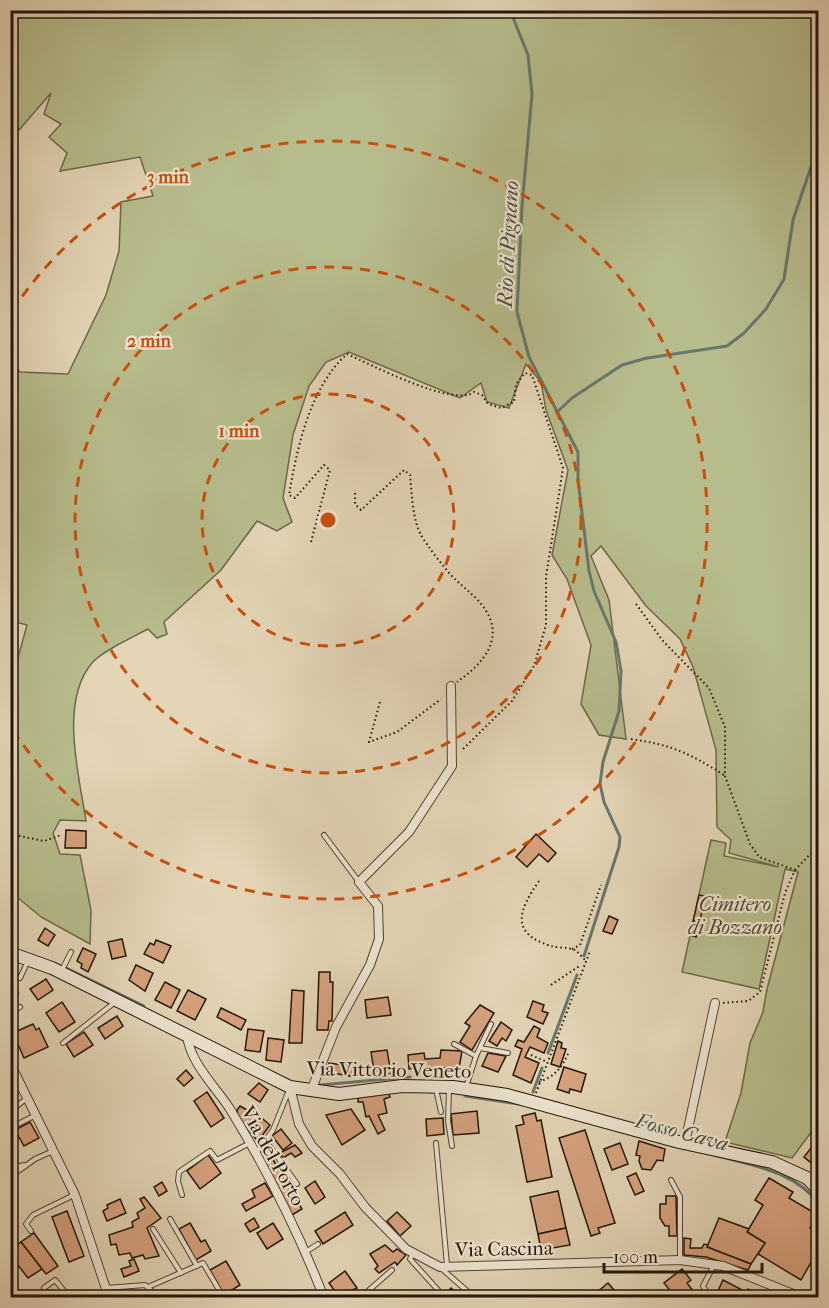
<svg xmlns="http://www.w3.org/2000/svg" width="829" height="1308" viewBox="0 0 829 1308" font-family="'IM FELL French Canon',serif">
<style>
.green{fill:#b7bc8c;stroke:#6c684a;stroke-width:1.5}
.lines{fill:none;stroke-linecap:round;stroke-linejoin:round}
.stream{stroke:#67776e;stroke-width:3}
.building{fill:#d6a27e;stroke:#221509;stroke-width:1.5}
.lane-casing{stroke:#524534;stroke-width:6}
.street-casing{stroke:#524534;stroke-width:10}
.secondary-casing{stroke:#221509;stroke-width:14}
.path{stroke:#221509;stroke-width:2;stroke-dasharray:1.5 3;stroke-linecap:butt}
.lane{stroke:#ede4d0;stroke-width:4}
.street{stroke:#ede4d0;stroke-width:8}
.secondary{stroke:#ede4d0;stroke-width:12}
.ring{fill:none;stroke:#ca4f0c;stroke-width:3;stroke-dasharray:10 8}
.labels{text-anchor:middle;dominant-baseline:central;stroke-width:4.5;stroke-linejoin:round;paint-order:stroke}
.park-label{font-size:20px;font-style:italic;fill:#4f4730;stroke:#ede4d0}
.street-label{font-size:20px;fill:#221509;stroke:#ede4d0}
.water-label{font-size:21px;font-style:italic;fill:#4a4e44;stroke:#ede4d0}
.centre{fill:#ca4f0c;stroke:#ede4d0;stroke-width:3}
.ring-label{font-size:18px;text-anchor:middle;font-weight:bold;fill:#ca4f0c;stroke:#ede4d0;stroke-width:4.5;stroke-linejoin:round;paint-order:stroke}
</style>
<rect width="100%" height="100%" fill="#e3d5b6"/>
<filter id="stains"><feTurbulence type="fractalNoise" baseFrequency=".00333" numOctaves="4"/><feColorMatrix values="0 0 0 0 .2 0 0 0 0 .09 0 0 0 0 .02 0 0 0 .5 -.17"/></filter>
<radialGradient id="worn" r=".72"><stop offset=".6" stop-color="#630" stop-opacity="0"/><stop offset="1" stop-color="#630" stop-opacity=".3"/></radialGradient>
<path class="green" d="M11,11H818V1129L815,1127L792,1158L725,1142L741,1093L750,1043L763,1012L767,989L798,872L785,869L759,989L682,972L711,840L726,843L724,856L779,867L729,853L731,840L717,827L716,750L693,667L680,639L646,606L601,546L591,556L609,600L626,739L599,735L581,704L591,645L567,579L552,555L568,470L546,410L541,382L526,364L509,408L487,402L481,383L460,398L349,352L326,362L309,386L293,435L283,498L292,522L277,531L257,521L221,570L164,622L167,634L157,638L148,629C133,637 102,651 92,663C59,702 79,775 86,821L60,820L53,833L60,854L80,855L91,910L90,944L41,917L11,892V667L16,665L27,625L12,621L11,362L20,372L68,374L106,295L119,251L121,202L153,196L140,157L60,171L67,153L49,137L61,124L44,114L51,93L19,130L11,129Z"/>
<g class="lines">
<g class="stream">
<path d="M510,10L528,55L532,94L522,206L517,312L529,357L578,452V480L589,571L594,591L616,642L621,671L619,711L603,762L600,784L604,802L620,837L619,847L584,956"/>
<path d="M557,412L572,398L622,365L647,358L727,346L744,333L766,309L784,279L793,220L814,158"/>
<path d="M66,968L144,1006"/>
<path d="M548,1053L577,975"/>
<path d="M320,1085L410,1077"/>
<path d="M533,1092L542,1068"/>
<path d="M465,1096L519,1104"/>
<path d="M714,1155C750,1165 795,1171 818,1203"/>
</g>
</g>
<g class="building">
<path d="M66,830L86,831V848H65Z"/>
<path d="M536,834L556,853L548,862L539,854L527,867L516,857Z"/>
<path d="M699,895L705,896L700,921L695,920L693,929L698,930L696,937L690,935Z"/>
<path d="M609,916L618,920L612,934L603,931Z"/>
<path d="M45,928L55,935L48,946L38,940Z"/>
<path d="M122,939L126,956L112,959L108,942Z"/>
<path d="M156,940L171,946L163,963L144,954L150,943L154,945Z"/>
<path d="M83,948L96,954L88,972L81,968L82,964L77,961Z"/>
<path d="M136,965L153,973L145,991L129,980Z"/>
<path d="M10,969L19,975L12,984L17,987L10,996Z"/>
<path d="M319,972H330V982H333L332,1021H329L328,1030H317Z"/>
<path d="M46,979L53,990L38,1000L30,989Z"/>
<path d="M165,982L180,990L171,1008L155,1000Z"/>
<path d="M188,990L206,999L195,1020L177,1011Z"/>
<path d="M292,990L304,991L302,1043H289Z"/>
<path d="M388,997L391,1015L367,1018L365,1000Z"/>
<path d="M533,1001L544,1005L542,1011L548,1013L543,1024L527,1017Z"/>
<path d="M62,1002L75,1022L59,1032L46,1013Z"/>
<path d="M480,1005L494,1013L472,1050L460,1042L470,1026L465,1023Z"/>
<path d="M221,1008L246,1020L241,1030L217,1017Z"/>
<path d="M117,1016L123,1026L105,1039L98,1028Z"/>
<path d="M501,1022L512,1030L506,1041L502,1038L497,1046L489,1041Z"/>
<path d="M33,1024L36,1030L39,1028L48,1047L24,1058L13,1033Z"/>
<path d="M534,1026L540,1029L537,1037L548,1043L544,1053L530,1047L525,1057L539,1063L531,1083L513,1075L522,1049L515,1046L518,1040L524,1042Z"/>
<path d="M248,1029L264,1031L260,1052L245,1050Z"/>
<path d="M84,1032L93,1045L74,1057L66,1044Z"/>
<path d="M268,1038L284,1040L281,1062L266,1060Z"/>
<path d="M558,1041L562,1043L561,1048L566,1049L560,1067L551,1064Z"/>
<path d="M387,1050L391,1074L383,1075L382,1070L374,1071L371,1052Z"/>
<path d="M441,1050L462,1051L459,1068H442L439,1077L428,1075L431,1067L409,1069L408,1055L424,1053L425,1059L440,1058Z"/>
<path d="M488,1053L506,1056L498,1072L482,1066Z"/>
<path d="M329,1063L356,1067L355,1077L327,1072Z"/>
<path d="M564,1067L586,1074L581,1092L570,1089L569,1093L557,1089Z"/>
<path d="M186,1070L193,1078L184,1086L177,1079Z"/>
<path d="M259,1083L268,1090L260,1102L248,1094Z"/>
<path d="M207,1092L224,1118L211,1127L194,1101Z"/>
<path d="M388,1092L390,1097L384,1099L387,1113L378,1115L385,1130L378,1134L369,1116L366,1117L363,1102H358V1098Z"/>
<path d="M240,1106L247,1110L250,1108L270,1125L258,1141L239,1121L237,1110Z"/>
<path d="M351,1109L365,1130L342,1145L326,1115Z"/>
<path d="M477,1111L479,1133L453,1135L451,1114Z"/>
<path d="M535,1113L537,1121L541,1120L552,1177L527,1182L516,1126L524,1124L522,1116Z"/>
<path d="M443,1118L444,1134L427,1136L426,1119Z"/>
<path d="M30,1122L39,1138L24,1146L15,1130Z"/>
<path d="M281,1129L292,1143L283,1150L272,1136Z"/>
<path d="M585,1130L615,1223L598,1228L600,1233L591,1236L559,1138Z"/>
<path d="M817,1140L818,1158L814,1165L804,1157Z"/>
<path d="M639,1141L665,1149L663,1161L657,1160L651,1170L642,1169L639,1161L640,1156L636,1155Z"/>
<path d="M620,1143L628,1164L612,1170L604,1149Z"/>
<path d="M295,1145L302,1153L295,1157L291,1153L283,1158L280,1153Z"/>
<path d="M267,1149L302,1209L292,1215L257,1155Z"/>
<path d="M208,1155L221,1173L200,1189L187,1171Z"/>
<path d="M636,1173L644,1191L635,1195L627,1177Z"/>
<path d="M769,1178L793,1192L789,1198L818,1215L810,1228L818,1233V1250L801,1280L758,1254L765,1243L747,1232L763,1205L755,1200Z"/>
<path d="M315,1181L325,1197L315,1204L305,1188Z"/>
<path d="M162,1182L167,1191L159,1196L154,1187Z"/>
<path d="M265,1183L273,1196L246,1211L242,1204L255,1197L252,1190Z"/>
<path d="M558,1191L566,1228L538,1234L530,1197Z"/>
<path d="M666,1196H676L677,1236H669V1226H665L660,1218V1204H666Z"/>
<path d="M144,1197L161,1218L147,1228L159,1256L145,1259L143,1255L132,1258L130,1253L119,1255L116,1244L111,1245L109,1235L133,1227L132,1222L139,1218L137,1213L145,1208L140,1199Z"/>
<path d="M120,1199L126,1213L107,1221L103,1211L108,1208L107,1205Z"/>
<path d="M67,1211L84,1256L69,1262L52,1217Z"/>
<path d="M345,1212L353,1225L323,1244L315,1231Z"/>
<path d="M397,1212L411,1226L400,1236L387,1221Z"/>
<path d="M254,1218L259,1227L250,1232L245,1224Z"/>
<path d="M719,1218L749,1229L747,1232L765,1243L751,1264L707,1247Z"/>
<path d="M190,1223L201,1242L205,1240L211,1251L196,1260L179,1229Z"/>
<path d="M273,1223L283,1239L267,1249L257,1233Z"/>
<path d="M566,1228L570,1245L541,1250L538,1234Z"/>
<path d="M34,1233L58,1266L46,1274L21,1242Z"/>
<path d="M684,1238L691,1239L690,1248H702L704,1244L708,1245L707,1247L751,1264L748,1270L706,1257L684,1255Z"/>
<path d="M21,1242L42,1269L28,1278L10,1255V1250Z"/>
<path d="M385,1245L393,1252L397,1249L406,1255L397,1265L395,1262L379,1273L375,1269L378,1266L370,1254Z"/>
<path d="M134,1259L139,1271L124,1277L121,1269L131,1266L129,1261Z"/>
<path d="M226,1261L240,1285L224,1295L210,1270Z"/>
<path d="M682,1269L691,1280L687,1283L693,1291L686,1298L680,1293L675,1297L664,1283Z"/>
<path d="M345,1271L357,1288L339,1297L329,1283Z"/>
<path d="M723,1280L746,1292L748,1289L762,1297L721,1298L716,1295Z"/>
<path d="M608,1283L621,1298H590Z"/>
<path d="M451,1288L462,1298H440L443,1293L445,1295Z"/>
</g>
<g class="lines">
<g class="lane-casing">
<g id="lane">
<path d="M324,835L359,882"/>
<path d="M62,970L71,952"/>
<path d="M20,978L27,963"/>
<path d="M10,999L16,993"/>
<path d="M10,1013L20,1007"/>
<path d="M63,1043L114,1003"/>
<path d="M454,1044L476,1056"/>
<path d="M480,1048L508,1053"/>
<path d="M466,1087L476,1056L491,1024"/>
<path d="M436,1089L441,1112"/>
<path d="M449,1090L448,1121L452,1146"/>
<path d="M10,1111L26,1099"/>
<path d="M16,1125L36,1115"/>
<path d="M266,1141L297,1184"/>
<path d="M436,1143L447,1265"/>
<path d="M257,1152L273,1130L289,1090"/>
<path d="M10,1169L24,1165"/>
<path d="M10,1177L35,1159L53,1151"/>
<path d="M671,1180L680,1197V1260"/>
<path d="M182,1195L178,1181L179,1172L210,1151L217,1160L248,1144"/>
<path d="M170,1219L197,1266"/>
<path d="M153,1229L181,1273"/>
<path d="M31,1231L26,1224L33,1215L74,1195"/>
<path d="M307,1251L318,1244"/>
<path d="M414,1252L410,1259L438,1290"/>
<path d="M442,1269L475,1298"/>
<path d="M148,1287L203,1263L222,1295"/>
<path d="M44,1288L55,1280L70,1298"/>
<path d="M106,1288L145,1285L160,1298"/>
<path d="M98,1298L108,1294"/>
<path d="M360,1298L392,1270"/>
<path d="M710,1298L703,1286L714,1265"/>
</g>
</g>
<g class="street-casing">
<g id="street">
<path d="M187,1035C190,1063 215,1086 230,1109C266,1168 299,1233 324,1298"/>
<path d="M10,1063L75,1195L109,1298"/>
<path d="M290,1087L299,1124L312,1146L340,1174L365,1207L406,1249L440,1267L680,1260L723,1266L803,1298"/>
<path d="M311,1091L336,1027L370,965L379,939L378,906L359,882L409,832L452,766L451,686"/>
<path d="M685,1143L715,1003"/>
</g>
</g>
<g class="secondary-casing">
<path id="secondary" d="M10,953L52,968L290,1087L339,1094L402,1086L453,1087L507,1095L679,1142L772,1162L807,1178L818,1189"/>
</g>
<g class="path">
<path d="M222,10H225"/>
<path d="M239,10L238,17L242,18L248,10"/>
<path d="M355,493V504L361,510L404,470L410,475C412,494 412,518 421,535C426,544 447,572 455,579C464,588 474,595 482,605C507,637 484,663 457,682"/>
<path d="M311,542L330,470L324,465L295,498L289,495C297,448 310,387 347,354C370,364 454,408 474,392L482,395L488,404L501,408L514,402L516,384L525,373L532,375L563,468L546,577V625L534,666L512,701L462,750"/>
<path d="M636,604L663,641L709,688L725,727V776L750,844L759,857L795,870L785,893L760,992L748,1001L722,1003"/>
<path d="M380,702L369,742L397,732L441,699"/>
<path d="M631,739C672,745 689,753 724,775"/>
<path d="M10,834L44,841L61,835"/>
<path d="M795,870L818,846"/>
<path d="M539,881C519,910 509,933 551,946C558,948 568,947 575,950C578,952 582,957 585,960"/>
<path d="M572,949L580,945L601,885"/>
<path d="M551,985L581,965"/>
<path d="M531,1055L547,1062"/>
<path d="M539,1082C555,1076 561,1069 568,1054"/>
<path d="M536,1093L590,951"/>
</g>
<use href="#lane" class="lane"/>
<use href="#street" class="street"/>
<use href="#secondary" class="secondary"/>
</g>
<g class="ring">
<circle cx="328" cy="520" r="126"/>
<circle cx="328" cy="520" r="253"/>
<path d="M12 311A379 379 0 1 1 12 729"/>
</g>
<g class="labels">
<g class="park-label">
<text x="735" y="904">Cimitero<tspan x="735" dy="23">di Bozzano</tspan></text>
</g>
<g class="street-label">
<text transform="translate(389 1070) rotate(1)">Via Vittorio Veneto</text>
<text transform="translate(273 1156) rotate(61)">Via del Porto</text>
<text transform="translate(504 1249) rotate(-1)">Via Cascina</text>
</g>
<g class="water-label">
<text transform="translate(508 244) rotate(-87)">Rio di Pignano</text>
<text transform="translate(682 1132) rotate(15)">Fosso Cava</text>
</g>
</g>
<circle cx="328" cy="520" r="9" class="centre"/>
<g class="ring-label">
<text x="168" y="183">3 min</text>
<text x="149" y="347">2 min</text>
<text x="239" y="437">1 min</text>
</g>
<rect width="829" height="1308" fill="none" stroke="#e3d5b6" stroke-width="36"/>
<rect x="12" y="12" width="805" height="1284" fill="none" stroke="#221509" stroke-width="3"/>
<rect x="18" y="18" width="793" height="1272" fill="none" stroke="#221509" stroke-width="1.5"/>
<path d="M604 1263v9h158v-9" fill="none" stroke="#221509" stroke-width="3"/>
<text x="613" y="1263" font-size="18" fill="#221509" stroke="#ede4d0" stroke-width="4.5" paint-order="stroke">100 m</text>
<rect width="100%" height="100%" filter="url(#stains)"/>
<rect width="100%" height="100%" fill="url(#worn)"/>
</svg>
